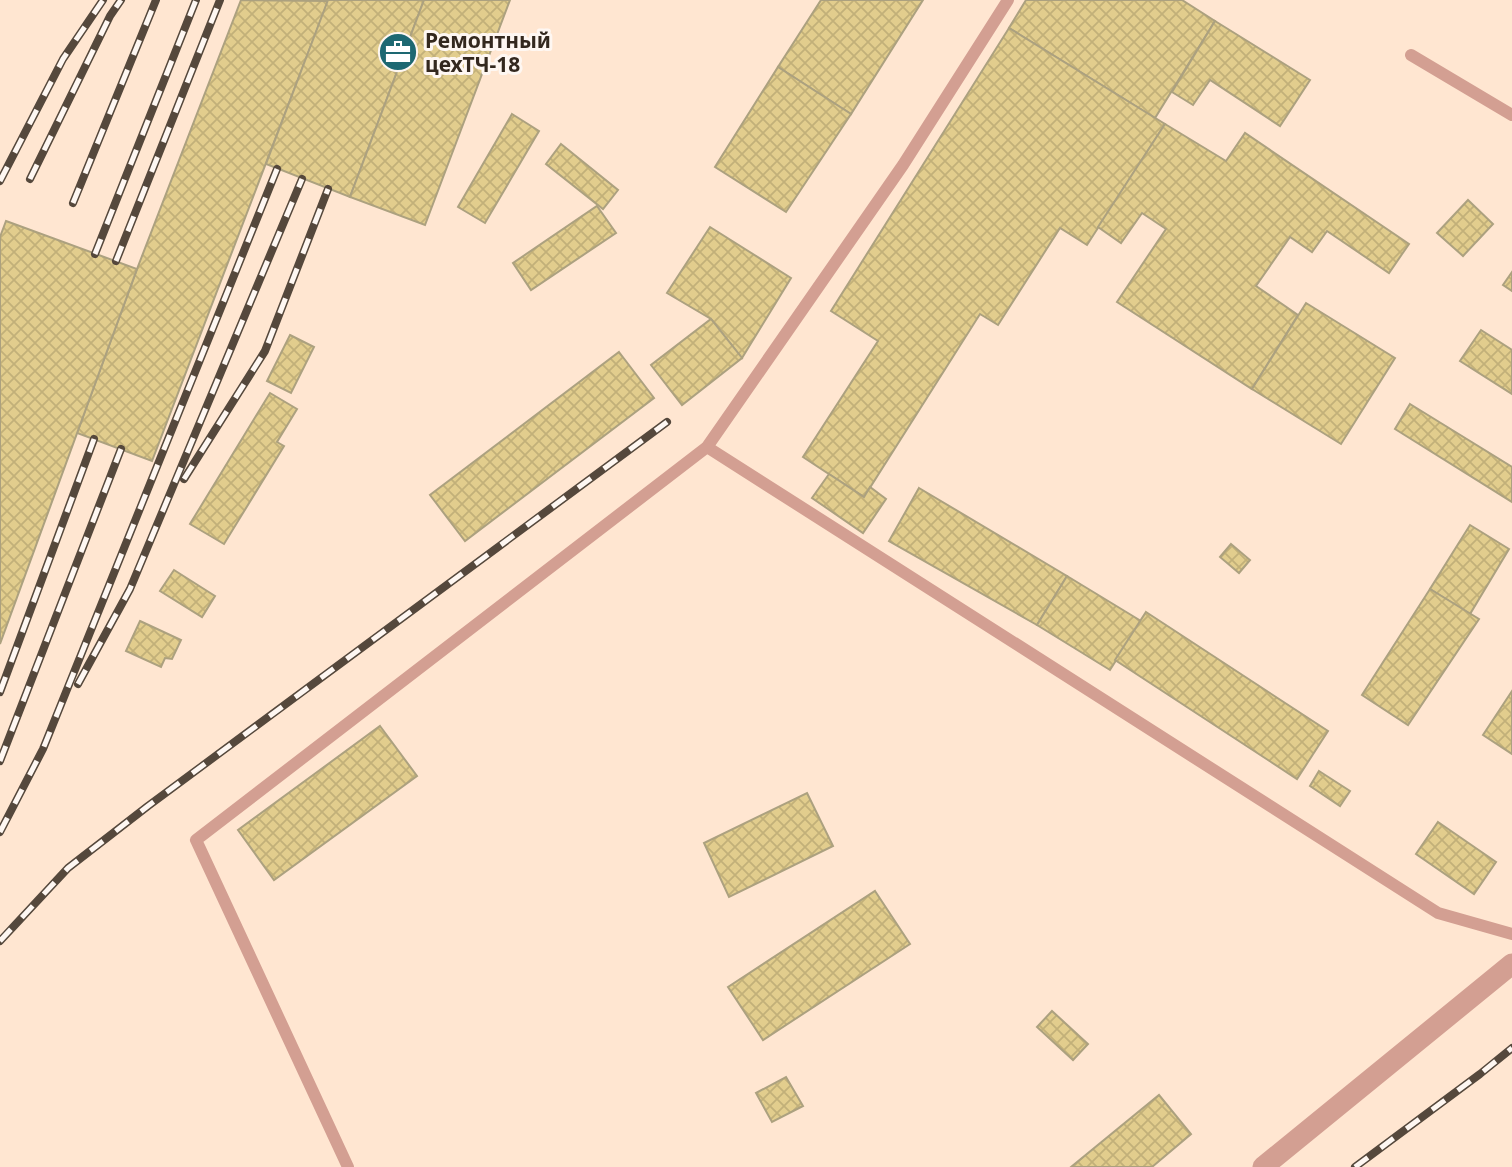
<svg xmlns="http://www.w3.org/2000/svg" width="1512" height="1167" viewBox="0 0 1512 1167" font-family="'Noto Sans',sans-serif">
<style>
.building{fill:url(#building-cross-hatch);stroke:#aca17f;stroke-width:2}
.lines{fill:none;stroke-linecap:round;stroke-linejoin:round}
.service{stroke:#d39f92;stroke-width:12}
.minor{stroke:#d39f92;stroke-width:21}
.rail-casing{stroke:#55483c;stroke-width:8}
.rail{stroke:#fef7f2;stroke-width:5;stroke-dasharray:16;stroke-linecap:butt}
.labels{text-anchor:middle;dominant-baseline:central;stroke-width:6;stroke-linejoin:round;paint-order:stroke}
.poi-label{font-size:21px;font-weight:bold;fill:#33281e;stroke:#fef7f2;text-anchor:start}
</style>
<defs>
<pattern id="building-cross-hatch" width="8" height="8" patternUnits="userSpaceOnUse" patternTransform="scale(1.75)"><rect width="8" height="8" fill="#e2cd8d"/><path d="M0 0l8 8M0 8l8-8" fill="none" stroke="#c2b079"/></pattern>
</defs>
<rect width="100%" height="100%" fill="#ffe6d1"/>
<g class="building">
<path d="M241,0L328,1L152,461L77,433L137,269Z"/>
<path d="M424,0L350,197L266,164L328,0Z"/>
<path d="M424,0H510L425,225L350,197Z"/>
<path d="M821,0H923L851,114L778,67Z"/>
<path d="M1026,0H1182L1215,21L1155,118L1009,28Z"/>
<path d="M1215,21L1310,80L1280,126L1210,80L1193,105L1172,92Z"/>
<path d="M1009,28L1165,124L1087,245L1060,228L998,325L980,314L864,497L803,457L878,341L831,311Z"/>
<path d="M778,67L851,114L786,212L715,167Z"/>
<path d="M512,114L539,131L485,223L458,207Z"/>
<path d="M1165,124L1226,161L1245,133L1409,244L1389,273L1327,231L1312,252L1290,237L1256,286L1298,315L1252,389L1117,302L1166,229L1142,213L1121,243L1098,227Z"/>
<path d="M561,144L618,190L603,209L546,164Z"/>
<path d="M1468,200L1493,224L1463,256L1437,233Z"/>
<path d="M597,206L616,233L531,290L513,263Z"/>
<path d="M6,221L137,269L0,644V237Z"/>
<path d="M710,227L791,278L742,358L711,319L667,293Z"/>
<path d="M1512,272V291L1503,285Z"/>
<path d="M1306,303L1395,358L1341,444L1252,389Z"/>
<path d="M711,319L742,358L682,405L651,365Z"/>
<path d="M1481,330L1512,350V394L1460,361Z"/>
<path d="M290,335L314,347L291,393L267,381Z"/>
<path d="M619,352L654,398L465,541L430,495Z"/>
<path d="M270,393L297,409L277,442L284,446L224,544L190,524Z"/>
<path d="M1410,404L1512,467V502L1395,429Z"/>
<path d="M829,474L864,497L870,487L886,499L863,533L812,498Z"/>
<path d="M919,488L1067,576L1037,625L889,541Z"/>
<path d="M1470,525L1509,549L1470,614L1430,589Z"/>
<path d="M1231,544L1250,560L1239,573L1220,557Z"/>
<path d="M174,570L215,596L202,617L160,591Z"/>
<path d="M1067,576L1141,621L1110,670L1037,625Z"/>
<path d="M1430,589L1479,619L1408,725L1362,695Z"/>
<path d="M1146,612L1328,731L1297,779L1115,660Z"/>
<path d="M140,621L181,640L172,659L165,658L161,667L126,651Z"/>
<path d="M1512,691V754L1483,735Z"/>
<path d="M380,726L417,776L274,880L238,830Z"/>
<path d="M1319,771L1350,791L1340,806L1310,786Z"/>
<path d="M807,793L833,846L729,897L704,843Z"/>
<path d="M1438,822L1496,862L1474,894L1416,854Z"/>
<path d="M875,891L910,944L763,1040L728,987Z"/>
<path d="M1052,1011L1088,1044L1073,1060L1037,1027Z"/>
<path d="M786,1077L803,1106L772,1122L756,1093Z"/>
<path d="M1159,1095L1191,1134L1152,1167H1071Z"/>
</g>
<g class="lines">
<g class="service">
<path d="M1411,55L1512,115"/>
<path d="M707,447L1438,913L1512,934"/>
<path d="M348,1167L196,840L707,447L903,165L1008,0"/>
</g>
<path class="minor" d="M1263,1167L1512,964"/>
<g class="rail-casing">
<g id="rail">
<path d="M30,179L110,16L121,0"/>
<path d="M0,181L63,59L103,0"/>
<path d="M73,203L156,0"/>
<path d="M95,254L196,0"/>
<path d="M116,261L220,0"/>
<path d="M184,479L265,351L328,189"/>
<path d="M78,684L130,589L302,179"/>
<path d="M0,692L94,439"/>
<path d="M0,761L121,449"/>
<path d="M0,832L43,749L277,169"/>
<path d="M0,941L68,868L148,806L667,422"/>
<path d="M1355,1167L1480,1074L1512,1048"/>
</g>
</g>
<use href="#rail" class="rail"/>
</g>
<defs>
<g id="office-disc" transform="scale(2.0125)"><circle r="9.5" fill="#1d6872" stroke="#fef7f2"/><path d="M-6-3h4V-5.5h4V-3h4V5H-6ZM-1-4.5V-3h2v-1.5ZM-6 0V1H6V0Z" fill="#fff"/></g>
</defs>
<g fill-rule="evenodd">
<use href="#office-disc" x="398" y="52"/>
</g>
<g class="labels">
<g class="poi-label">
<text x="425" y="40">Ремонтный<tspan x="425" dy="24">цехТЧ-18</tspan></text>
</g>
</g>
</svg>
